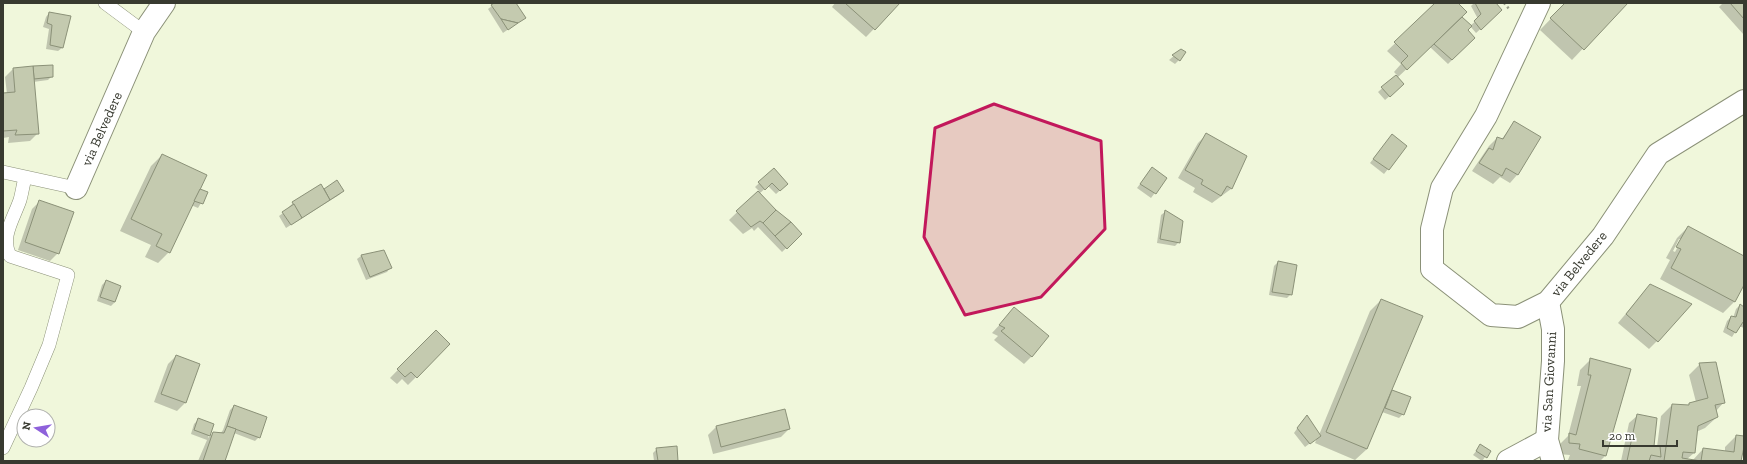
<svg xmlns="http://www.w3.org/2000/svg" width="1747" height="464" viewBox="0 0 1747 464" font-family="'Zilla Slab',serif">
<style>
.shadow{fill:#0003;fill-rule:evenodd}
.building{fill:#c4caaf;stroke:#8b9178}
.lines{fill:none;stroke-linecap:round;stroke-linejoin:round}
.service-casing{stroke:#8b9178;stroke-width:14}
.minor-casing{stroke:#8b9178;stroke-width:24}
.path{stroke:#969b87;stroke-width:2.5;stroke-dasharray:2 3;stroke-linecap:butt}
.service{stroke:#fff;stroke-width:13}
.minor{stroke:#fff;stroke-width:22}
.marked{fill:#c2185b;fill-opacity:0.2;stroke:#c2185b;stroke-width:3;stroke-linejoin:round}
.labels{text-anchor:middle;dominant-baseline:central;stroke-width:4;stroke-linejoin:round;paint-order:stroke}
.street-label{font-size:14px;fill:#383a30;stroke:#fff}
</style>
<rect width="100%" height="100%" fill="#f0f7db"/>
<g class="shadow">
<path d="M496,3H515L525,17L503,33L488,9Z"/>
<path d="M835,3H899L866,37L832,7Z"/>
<path d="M1437,3H1457L1461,17L1470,26L1478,19L1471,6L1474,3H1494L1497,14L1476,33L1470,26L1466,30L1474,38L1448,64L1430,47L1397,78L1399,88L1385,100L1378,92L1397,75L1394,72L1401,64L1387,51Z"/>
<path d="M1566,3H1626L1572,60L1540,30Z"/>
<path d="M1723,3H1744V35L1719,7Z"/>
<path d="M49,13L62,48L58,51L46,49L49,29L43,27L46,17Z"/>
<path d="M1181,50L1179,60L1175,64L1169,60Z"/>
<path d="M13,69L52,76L48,80L33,82L38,133L30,141L8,143L9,137L3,138V94H7L5,77Z"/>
<path d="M1514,123L1517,175L1510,183L1500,177L1493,184L1472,171L1489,146L1497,138L1501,140Z"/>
<path d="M1206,135L1245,157L1231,189L1212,203L1193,192L1195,188L1178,178L1198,143Z"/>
<path d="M1392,135L1406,146L1384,174L1370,163Z"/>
<path d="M162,155L198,190L207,193L198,208L191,205L169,252L158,263L145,257L151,245L120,231L151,166Z"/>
<path d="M1152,168L1166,178L1151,198L1137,188Z"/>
<path d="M774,169L787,184L776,194L768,186L759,194L801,234L782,252L758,227L754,231L752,228L743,234L729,220L759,191L755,187Z"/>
<path d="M337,182L343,191L339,195L286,228L279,216L290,208L289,207L293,203L324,190Z"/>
<path d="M40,201L58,253L50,261L18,250L32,209Z"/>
<path d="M1165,212L1179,242L1175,246L1157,243L1161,215Z"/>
<path d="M1688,227L1744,257V283L1734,302L1723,313L1660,279L1670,260L1666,258L1677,238ZM1679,239H1682L1675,252L1673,251Z"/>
<path d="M383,251L390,268L387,272L366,280L357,259L361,256Z"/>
<path d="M1278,262L1291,294L1287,298L1269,295L1274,266Z"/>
<path d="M106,281L115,302L111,306L97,301L102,285Z"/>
<path d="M1650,285L1657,341L1649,349L1618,323Z"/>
<path d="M1381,300L1389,394L1393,391L1403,414L1399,418L1382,412L1367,449L1355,460L1315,443L1317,438L1305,447L1294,433L1303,420L1319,435L1370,311Z"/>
<path d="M1740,305L1744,308V328L1739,326L1732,337L1723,332L1727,321L1731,317L1733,318L1736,309Z"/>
<path d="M1014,309L1032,356L1024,364L994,340L998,336L992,333Z"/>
<path d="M436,331L449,344L408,385L402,379L397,384L390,378Z"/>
<path d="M176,356L185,403L177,411L154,402L168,364Z"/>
<path d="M1591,359L1605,456L1600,461H1572L1568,460L1570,455L1558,454V446L1568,436L1581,386H1577L1580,370Z"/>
<path d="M1700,364L1724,402L1716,411L1717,417L1705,428L1696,432L1694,453L1686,460L1692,461L1703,449L1725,452V447L1736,436L1744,437V445L1740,461H1621L1629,423L1638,415L1653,447H1657L1661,416L1672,405L1687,406L1696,402L1689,375Z"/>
<path d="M234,406L259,437L255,441L234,433L224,461H198L207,440L191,434L194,424L198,420L212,424L208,438L213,433L220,434L223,430L230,410Z"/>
<path d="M784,410L789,429L781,437L713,454L708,435L716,427Z"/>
<path d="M1481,445L1490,451L1482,461L1473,455Z"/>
<path d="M657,449L677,461H654L653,453Z"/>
</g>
<g class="building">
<path d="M494,3H516L526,18L518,23L501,19L491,5Z"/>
<path d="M845,3H900L875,30Z"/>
<path d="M1435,3H1458L1467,12L1407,70L1401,63L1408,56L1394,42Z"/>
<path d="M1475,3H1496L1502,10L1481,30L1474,21L1481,14Z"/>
<path d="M1565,3H1628L1584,50L1550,18Z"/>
<path d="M1730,3H1744V19Z"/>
<path d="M49,12L71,16L63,48L50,45L52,25L47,23Z"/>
<path d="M1462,17L1472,26L1468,30L1475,38L1452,60L1434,44Z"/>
<path d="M501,19L518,23L508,30Z"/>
<path d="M1181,49L1186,52L1180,61L1172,55Z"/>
<path d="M53,65V77L34,79L33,66Z"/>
<path d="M33,66L39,134L15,135L17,130L3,131V93L15,92L13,68Z"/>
<path d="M1396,75L1404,84L1390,97L1381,87Z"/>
<path d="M1514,121L1541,137L1518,175L1506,168L1502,176L1479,163L1489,148L1493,150L1497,137L1503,139Z"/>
<path d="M1206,133L1247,156L1232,189L1227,186L1221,196L1201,184L1203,180L1185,170Z"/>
<path d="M1392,134L1407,146L1389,170L1373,159Z"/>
<path d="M162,154L207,175L170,253L156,246L162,234L131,219Z"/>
<path d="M1152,167L1167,178L1156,194L1140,184Z"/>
<path d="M774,168L788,184L780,191L772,183L765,190L758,182Z"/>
<path d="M337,180L344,191L330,200L324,189Z"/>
<path d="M321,184L330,200L302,218L292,202Z"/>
<path d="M200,189L208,192L203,204L194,201Z"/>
<path d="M758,191L776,210L763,223L760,221L751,227L736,211Z"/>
<path d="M39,200L74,212L59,254L25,242Z"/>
<path d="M294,204L302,218L291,225L282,212Z"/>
<path d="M776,210L791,222L775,236L763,223Z"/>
<path d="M1165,210L1183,221L1180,243L1160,239Z"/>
<path d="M791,222L802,234L787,249L775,236Z"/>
<path d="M1688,226L1744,256V285L1735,302L1671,268L1681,249L1676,247Z"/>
<path d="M384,250L392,268L370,277L361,255Z"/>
<path d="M1278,261L1297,265L1292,295L1272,292Z"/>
<path d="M106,280L121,286L115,302L100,297Z"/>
<path d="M1650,284L1692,304L1658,342L1626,314Z"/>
<path d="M1381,299L1423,316L1367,449L1326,432Z"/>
<path d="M1740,304L1744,307V322H1743L1736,333L1727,328L1731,316L1736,317Z"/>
<path d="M1014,307L1049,336L1032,357L1001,331L1005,328L999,325Z"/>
<path d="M436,330L450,344L417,378L411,372L405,377L397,369Z"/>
<path d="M176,355L200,364L186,403L161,394Z"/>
<path d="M1590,358L1631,369L1606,456L1579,449L1580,444L1569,443V433L1576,435L1591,375H1588Z"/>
<path d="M1716,362L1725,403L1715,405L1718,417L1698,426L1695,453L1683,452L1682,458L1701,461L1703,448L1734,452L1736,435L1744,436V447L1741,461H1664L1672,404L1689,405V403L1708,398L1699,363Z"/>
<path d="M1392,390L1411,397L1404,415L1385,408Z"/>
<path d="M234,405L267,417L260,438L227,426Z"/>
<path d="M785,409L790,429L721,447L716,426Z"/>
<path d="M1637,414L1657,418L1654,446H1660L1661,457L1651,455L1649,461H1627Z"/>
<path d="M1307,415L1321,436L1310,444L1297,428Z"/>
<path d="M198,418L214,424L210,436L194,430Z"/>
<path d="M227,426L236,429L225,461H203L213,432L224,433Z"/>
<path d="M1480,444L1491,451L1487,458L1476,451Z"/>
<path d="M677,446L678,461H658L656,448Z"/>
</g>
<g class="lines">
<g class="service-casing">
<g id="service">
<path d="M105,3L144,32"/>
<path d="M3,172L76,188"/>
<path d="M3,448L31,388L49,345L68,275L10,256C0,237 14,218 20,200C22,193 23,185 25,178"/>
</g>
</g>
<g class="minor-casing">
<g id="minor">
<path d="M1539,3L1486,116L1442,188L1432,229V269L1491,315L1518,317L1548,302L1603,236L1658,154L1744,101"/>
<path d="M76,188L144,32L164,3"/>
<path d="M1548,302L1553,329V361L1547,440L1553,461"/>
<path d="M1508,461L1547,440"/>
</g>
</g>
<path class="path" d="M1504,3L1510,10"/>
<use href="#service" class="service"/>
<use href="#minor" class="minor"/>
</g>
<path class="marked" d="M994,104L1101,141L1105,229L1041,297L965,315L924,237L935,128Z"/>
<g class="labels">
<g class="street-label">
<text transform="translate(102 129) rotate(-66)">via Belvedere</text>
<text transform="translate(1579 264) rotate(-51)">via Belvedere</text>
<text transform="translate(1549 382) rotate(-87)">via San Giovanni</text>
</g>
</g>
<rect width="1747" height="464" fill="none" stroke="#383a30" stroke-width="8"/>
<g transform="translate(36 428) rotate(282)"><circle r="19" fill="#ffffff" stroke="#afb0ac"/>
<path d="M0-3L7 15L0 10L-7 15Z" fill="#8e61db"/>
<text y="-6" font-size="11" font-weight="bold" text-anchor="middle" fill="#383a30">N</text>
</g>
<path d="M1603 440v6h74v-6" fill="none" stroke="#383a30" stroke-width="2"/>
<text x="1609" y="440" font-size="12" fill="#383a30" stroke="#ffffff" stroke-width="3" paint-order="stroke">20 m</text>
</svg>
